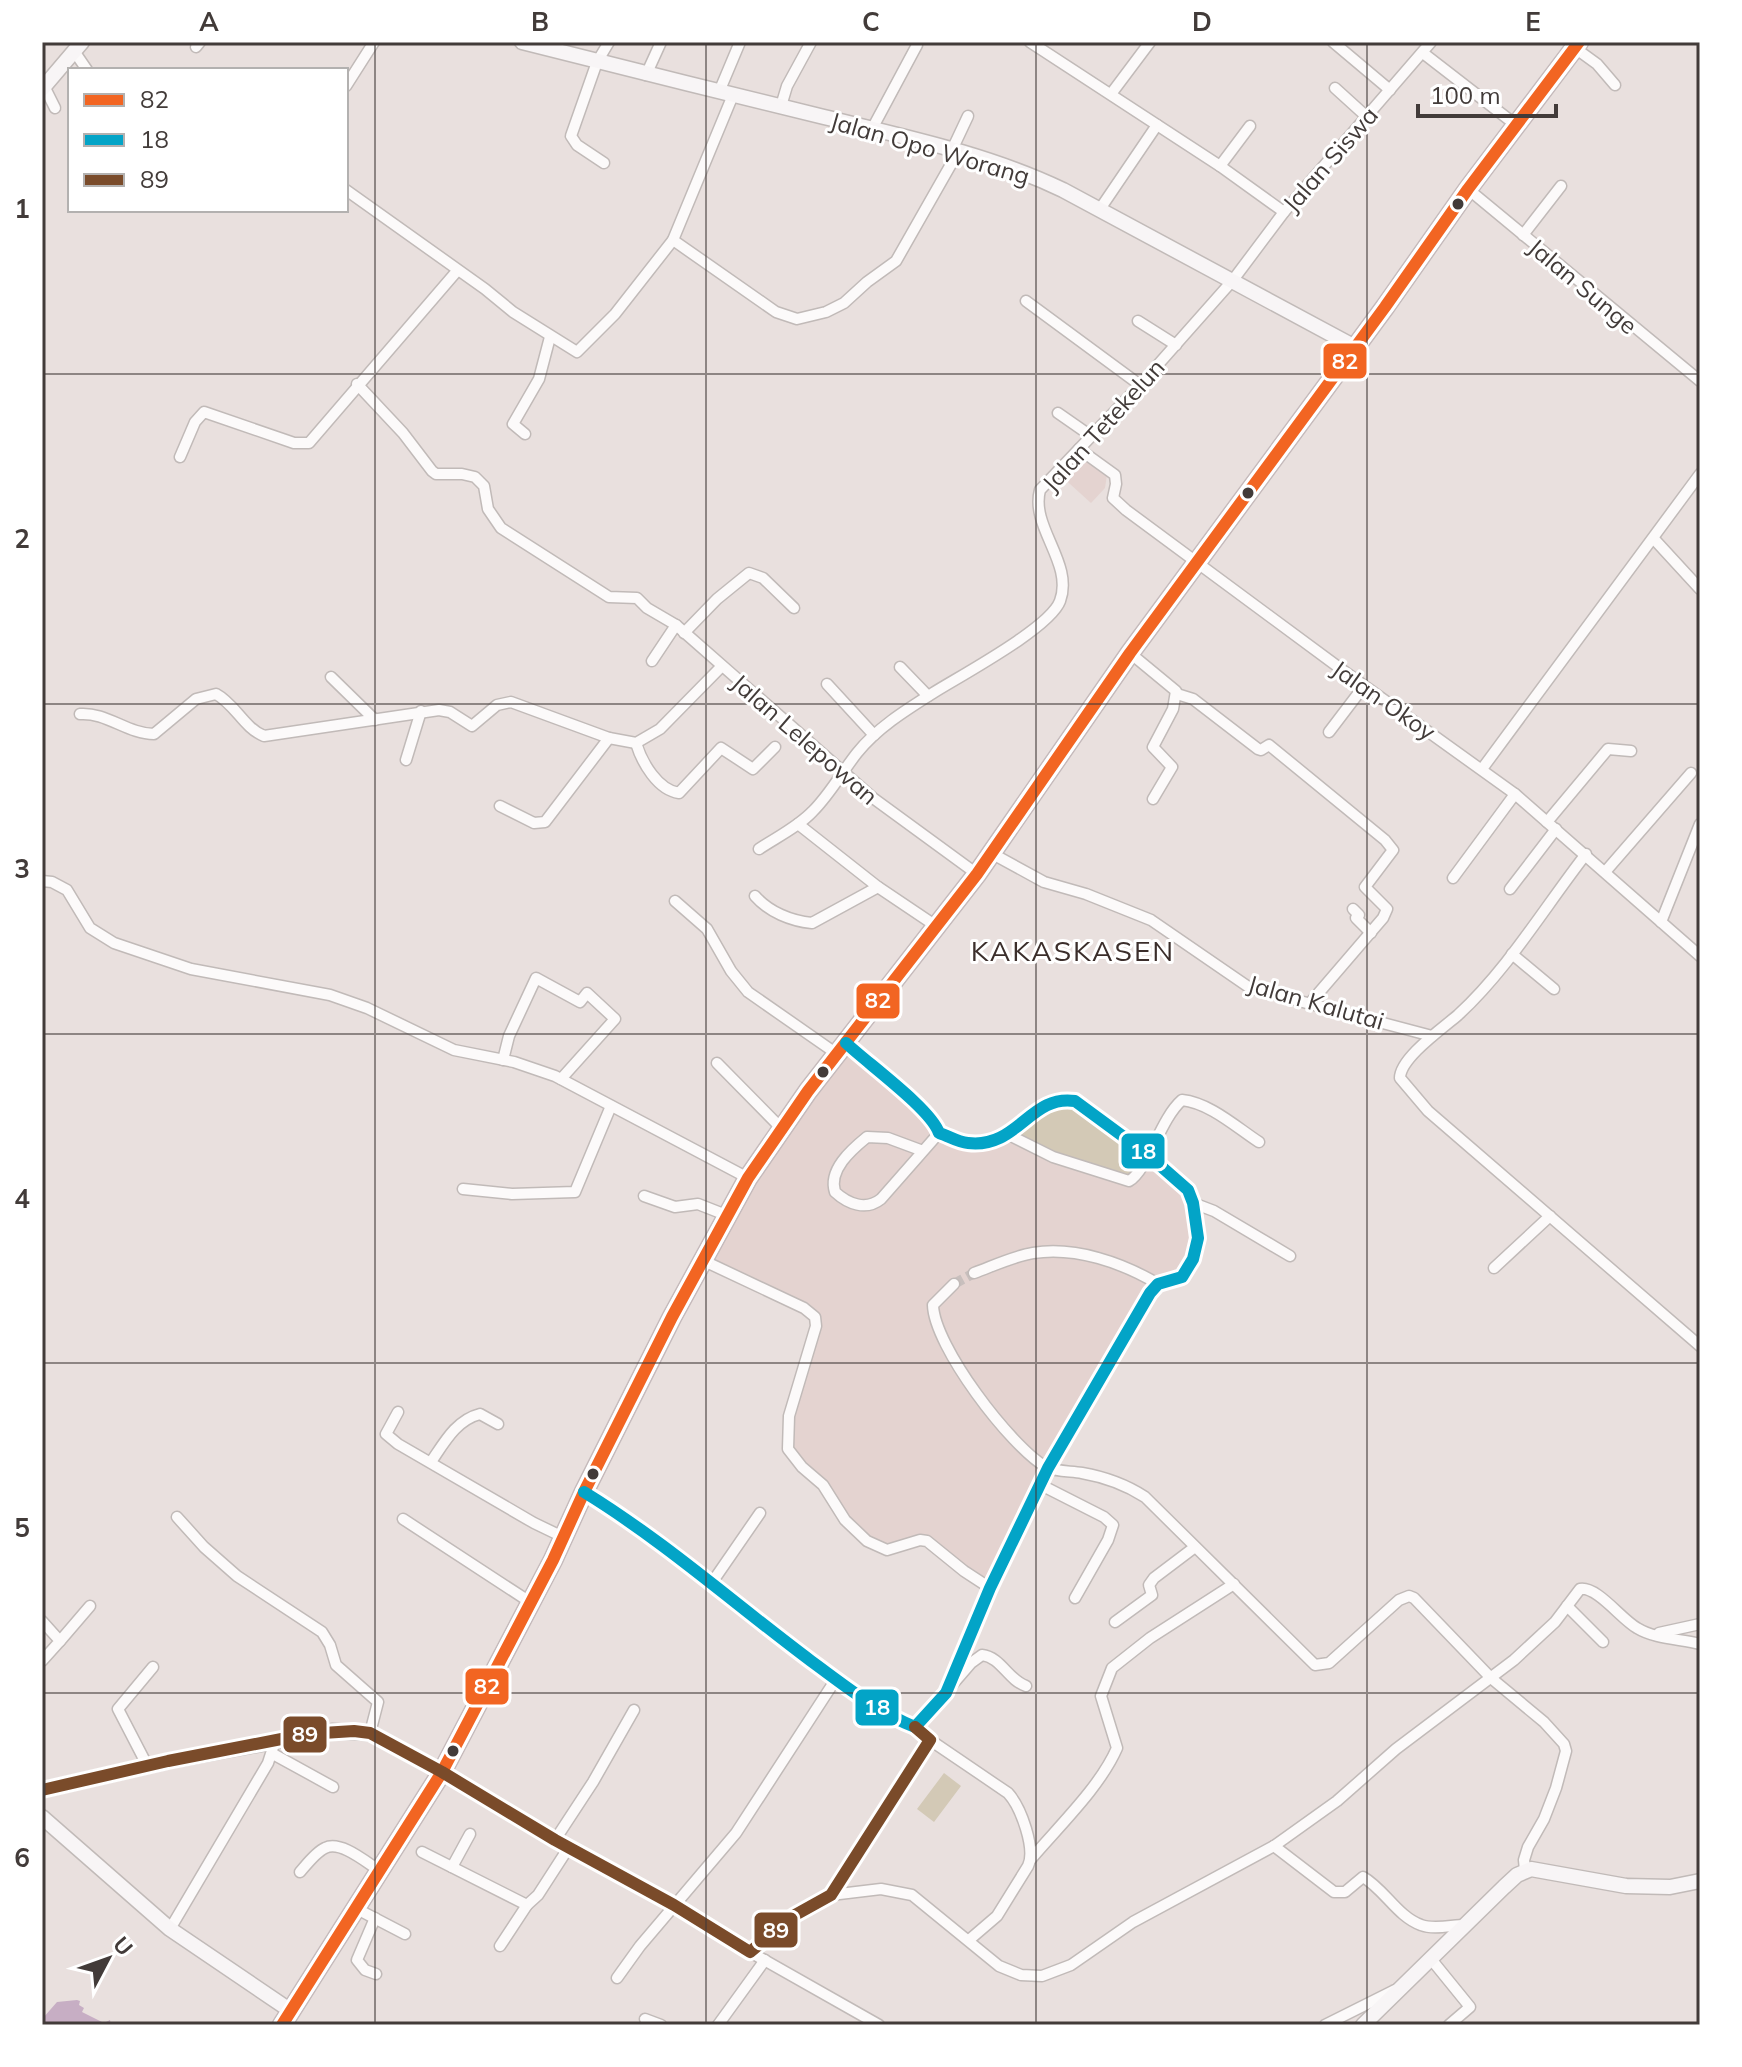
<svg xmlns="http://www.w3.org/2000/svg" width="1742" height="2067" viewBox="0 0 1742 2067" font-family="Mulish,sans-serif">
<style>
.built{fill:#e4d3d0}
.green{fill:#d3c9b6}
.water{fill:#c7aec4}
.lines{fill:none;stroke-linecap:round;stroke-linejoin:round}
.street-tunnel{stroke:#c8bfbd;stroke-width:10;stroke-dasharray:10 5;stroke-linecap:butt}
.street-casing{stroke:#c1bab8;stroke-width:13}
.secondary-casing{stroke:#c1bab8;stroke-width:17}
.highway-casing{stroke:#c5babb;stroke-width:21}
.street{stroke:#fcfafa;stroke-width:10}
.secondary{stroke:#f8f5f6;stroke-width:14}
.highway{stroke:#f1eaec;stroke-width:18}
.bus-1-casing{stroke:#fff;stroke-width:18}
.bus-2-casing{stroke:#fff;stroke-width:18}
.bus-3-casing{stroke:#fff;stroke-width:18}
.bus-1{stroke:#f26522;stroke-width:12}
.bus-2{stroke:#03a4c7;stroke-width:12}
.bus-3{stroke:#7a4b2a;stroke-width:12}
.grid{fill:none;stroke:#423b39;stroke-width:2;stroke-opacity:0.55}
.bus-dot{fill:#423b39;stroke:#fff;stroke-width:3}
.labels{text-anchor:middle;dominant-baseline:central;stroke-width:6;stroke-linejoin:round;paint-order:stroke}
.street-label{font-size:24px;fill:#423b39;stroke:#fff}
.quarter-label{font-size:28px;letter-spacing:2px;fill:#3b2e2b;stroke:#fff}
.line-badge{stroke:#fff;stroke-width:3}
.badge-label{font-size:22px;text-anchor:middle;font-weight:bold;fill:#fff}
.neatline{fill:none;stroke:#423b39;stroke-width:3}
.grid-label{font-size:26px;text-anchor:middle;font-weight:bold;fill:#423b39}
</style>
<rect width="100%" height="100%" fill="#e9e0de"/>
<g class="built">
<path d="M1080,452L1107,475L1105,488L1091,503L1059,474Z"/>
<path d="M846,1043L953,1139L978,1143L1075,1101L1188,1190L1198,1238L1182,1277L1158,1284L1048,1468L990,1588L927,1541L887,1550L858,1532L787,1443L816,1326L811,1313L702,1260Z"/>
</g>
<g class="green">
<path d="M1064,1099L1147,1154L1129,1181L1009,1135Z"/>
<path d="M944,1773L961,1786L934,1822L917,1809Z"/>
</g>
<path class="water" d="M77,2000L80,2001L79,2005L84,2008L82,2012L104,2023L110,2020L111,2025H46L43,2018L57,2002Z"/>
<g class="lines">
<path class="street-tunnel" d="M954,1284L974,1273"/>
<g class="street-casing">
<g id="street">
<path d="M1030,42L1220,166L1284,212"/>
<path d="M1333,42L1390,90"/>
<path d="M196,47L200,42"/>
<path d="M1575,48L1597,64L1615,85"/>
<path d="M74,51L87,70"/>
<path d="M1423,53L1516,125"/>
<path d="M646,75L661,42"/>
<path d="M44,86L55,108"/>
<path d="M346,86L374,42"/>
<path d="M1335,88L1367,117"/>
<path d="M719,92L740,42"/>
<path d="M1111,94L1150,42"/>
<path d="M781,106L787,86L811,42"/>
<path d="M872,129L917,45"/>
<path d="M952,150L968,116"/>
<path d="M604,163L577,145L571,136L597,62L609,42"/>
<path d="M1220,166L1250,126"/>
<path d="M1468,189L1700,381"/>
<path d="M346,190L485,289L513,312L577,352L615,314L673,240L733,95"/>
<path d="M1100,209L1157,125"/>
<path d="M1523,235L1561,186"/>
<path d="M673,240L776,312L797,319L826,312L844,303L867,282L896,261L958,152"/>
<path d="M1026,301L1140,385"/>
<path d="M1138,321L1176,345"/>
<path d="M357,384L403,433L432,471L436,474H462L475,477L484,486L488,509L501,528L609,597L637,598L647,608L676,625L873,798L977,874"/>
<path d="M1058,413L1091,436"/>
<path d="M525,434L513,424L539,379L550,337"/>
<path d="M1079,449L1115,475L1116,484L1113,498L1126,510L1341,669L1515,794L1700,956"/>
<path d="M180,457L195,422L204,412L294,443H309L457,271"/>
<path d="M1654,539L1700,589"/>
<path d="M684,633L717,599L749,573L763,578L794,608"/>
<path d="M1130,653L1176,691L1173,709L1153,747L1172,767L1153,799"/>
<path d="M652,661L676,625"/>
<path d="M900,667L928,696"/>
<path d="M331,677L375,720"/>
<path d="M827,684L874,735"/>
<path d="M1177,694L1193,699L1258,749L1261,750L1269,745L1385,840L1393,850L1365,887L1387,909L1383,918L1310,1003"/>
<path d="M80,714C106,712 128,734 154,734L196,699L216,694C235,704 244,728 264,736L439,710L450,712L472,726L497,705L511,702L609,738L636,743L660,729L721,667"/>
<path d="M1329,732L1364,686"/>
<path d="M636,743C642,763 658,790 679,793L721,748L753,769L775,747"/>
<path d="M406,760L421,711"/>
<path d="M1482,769L1700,474"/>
<path d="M500,806L534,823L545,822L609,738"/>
<path d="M1547,822L1608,749L1631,751"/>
<path d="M798,824L878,887L936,926"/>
<path d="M759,849C777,837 798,827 813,811C830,794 842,772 857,753C877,728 906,710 933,693C960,676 1050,628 1060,601C1074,563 1030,527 1040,490L1140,385L1233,280L1284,212L1431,42"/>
<path d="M991,853L1044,882L1086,894L1151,920L1250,988L1432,1036"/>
<path d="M1586,854C1544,908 1508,969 1458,1015C1443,1028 1400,1058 1400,1078L1428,1111L1700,1346"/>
<path d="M1605,872L1691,773"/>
<path d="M1453,878L1515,794"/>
<path d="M42,881L52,882L67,890L90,928L114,943L191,969L330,995L367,1008L454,1050L514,1062L555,1076L748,1178"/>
<path d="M1510,889L1556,829"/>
<path d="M755,896C769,912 791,921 812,923L878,887"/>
<path d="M675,901L707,929L731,971L748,992L837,1054"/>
<path d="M1353,909L1359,915L1356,918L1371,933"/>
<path d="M1661,922L1700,824"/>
<path d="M1512,954L1554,989"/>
<path d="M503,1060L509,1036L536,978L580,1002L587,993L615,1019L561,1079"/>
<path d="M717,1063L782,1129"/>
<path d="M1009,1135L1053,1157L1129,1181C1148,1170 1160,1119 1182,1100C1210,1103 1236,1127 1259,1142"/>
<path d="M923,1151L888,1138L867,1137C851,1150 828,1170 835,1192C848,1204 866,1211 881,1199L939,1133"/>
<path d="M463,1189L512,1194L575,1192L611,1106"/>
<path d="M644,1196L675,1207L698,1204L726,1215"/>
<path d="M1193,1203L1214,1211L1290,1256"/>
<path d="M702,1260L804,1308L815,1317L816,1326L789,1416L788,1449L802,1467L823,1485L845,1520L867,1541L887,1550L920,1540L927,1541L964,1571L990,1588"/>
<path d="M1494,1268L1550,1216"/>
<path d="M974,1273C993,1266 1014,1256 1033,1253C1075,1246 1123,1263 1158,1284"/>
<path d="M954,1284L933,1305C934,1346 1010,1446 1046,1467C1057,1472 1071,1471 1082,1473C1105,1477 1125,1484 1145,1497L1315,1665L1329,1663L1399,1600L1409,1596L1414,1598L1491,1678L1544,1722L1564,1744L1566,1751L1556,1788L1544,1819L1528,1847L1524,1860L1525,1870"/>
<path d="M398,1412L386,1434L398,1444L534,1523L563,1537"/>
<path d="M431,1462C444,1443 456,1420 480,1414L498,1424"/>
<path d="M1041,1485L1104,1517L1113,1525L1108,1540L1075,1598"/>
<path d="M584,1492C664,1541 736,1605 811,1661C844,1685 877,1712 915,1727L946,1693L990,1588L1048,1468L1150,1293L1158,1284L1182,1277L1193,1259L1198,1238L1193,1203L1188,1190L1147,1154L1075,1101C1030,1094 1018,1149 968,1143C957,1142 949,1136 939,1133C931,1109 867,1063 846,1043"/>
<path d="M177,1517L204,1547L237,1576L322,1632L330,1645L336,1665L378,1702L370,1733"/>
<path d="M403,1519L530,1602"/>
<path d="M711,1584L760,1513"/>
<path d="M1567,1606L1603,1642"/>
<path d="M42,1621L60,1641L42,1661"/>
<path d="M1115,1622L1152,1595L1149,1585L1154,1578L1195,1547"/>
<path d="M1659,1633L1700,1624"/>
<path d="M60,1641L90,1606"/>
<path d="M952,1685L971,1663L982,1655C1001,1657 1008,1680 1026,1686"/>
<path d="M930,1740L1008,1793C1021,1807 1036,1849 1028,1866L997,1916L969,1940"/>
<path d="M273,1754L333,1787"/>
<path d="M147,1765L118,1709L153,1667"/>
<path d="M442,1772L555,1840L674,1905L750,1952L795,1915L831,1895L930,1740L915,1727"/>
<path d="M555,1840L593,1782L634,1710"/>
<path d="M1274,1846L1334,1892H1345L1363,1877C1384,1889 1398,1917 1421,1925C1434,1930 1452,1925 1465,1925"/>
<path d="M422,1852L527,1905L538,1895L569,1847"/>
<path d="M1031,1859C1059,1826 1100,1787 1117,1748L1101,1696L1112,1668L1150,1638L1234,1584"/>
<path d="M452,1867L470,1834"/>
<path d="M300,1872C307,1864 316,1852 325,1848C341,1840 367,1863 380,1871"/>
<path d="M831,1895L881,1889L912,1895L999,1966L1021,1975L1042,1976L1071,1965L1133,1922L1274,1846L1337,1801L1396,1749L1514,1660L1555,1622L1580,1589C1597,1586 1621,1619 1637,1628C1655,1639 1680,1639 1700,1644"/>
<path d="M357,1909L405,1934"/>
<path d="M375,1918L357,1960L365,1970L376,1974"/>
<path d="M170,1929L268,1763L275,1741"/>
<path d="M500,1946L527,1905"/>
<path d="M750,1952L879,2025"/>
<path d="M1431,1959L1470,2007L1449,2025"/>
<path d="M617,1978L640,1946L736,1833L836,1679"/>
<path d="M645,2019L661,2025"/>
<path d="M718,2025L765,1960"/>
<path d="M1325,2025L1395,1990"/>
</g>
</g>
<g class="secondary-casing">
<g id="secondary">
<path d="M522,42C623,68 723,92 824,117C905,137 988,154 1063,190L1353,346"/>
<path d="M42,89L82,42"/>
<path d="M42,1790L168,1761L332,1731L370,1733L442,1772"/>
<path d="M42,1817L170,1929L291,2011"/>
<path d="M1363,2025L1504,1887L1517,1875L1531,1869L1626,1886L1670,1887L1700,1881"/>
</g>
</g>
<g class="highway-casing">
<path id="highway" d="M282,2025L442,1772L553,1560L584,1492L672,1317L748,1178L808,1091L977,874L1130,653L1385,307L1468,189L1579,42"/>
</g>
<use href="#street" class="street"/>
<use href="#secondary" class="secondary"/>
<use href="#highway" class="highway"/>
<g class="bus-1-casing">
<path id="bus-1" d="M282,2025L442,1772L553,1560L584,1492L672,1317L748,1178L808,1091L977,874L1130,653L1385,307L1468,189L1579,42"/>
</g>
<g class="bus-2-casing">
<path id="bus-2" d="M584,1492C664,1541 736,1605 811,1661C844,1685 877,1712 915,1727L946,1693L990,1588L1048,1468L1150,1293L1158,1284L1182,1277L1193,1259L1198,1238L1193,1203L1188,1190L1147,1154L1075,1101C1030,1094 1018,1149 968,1143C957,1142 949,1136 939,1133C931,1109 867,1063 846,1043"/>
</g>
<g class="bus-3-casing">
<path id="bus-3" d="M42,1790L168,1761L307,1734L354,1731L370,1733L442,1772L555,1840L674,1905L750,1952L795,1915L831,1895L930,1740L915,1727"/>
</g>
<use href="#bus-1" class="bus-1"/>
<use href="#bus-2" class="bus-2"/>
<use href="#bus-3" class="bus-3"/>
</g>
<path class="grid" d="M375,42V2025M706,42V2025M1036,42V2025M1367,42V2025M42,374H1700M42,704H1700M42,1034H1700M42,1363H1700M42,1693H1700"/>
<g class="bus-dot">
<circle cx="1458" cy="204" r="7"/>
<circle cx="1248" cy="493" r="7"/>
<circle cx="823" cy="1072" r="7"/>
<circle cx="593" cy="1474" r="7"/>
<circle cx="453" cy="1751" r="7"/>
</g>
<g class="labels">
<g class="street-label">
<text transform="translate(930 148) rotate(16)">Jalan Opo Worang</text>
<text transform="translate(1330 159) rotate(-49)">Jalan Siswa</text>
<text transform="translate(1583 286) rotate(40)">Jalan Sunge</text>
<text transform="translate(1103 425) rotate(-48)">Jalan Tetekelun</text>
<text transform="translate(1384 700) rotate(35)">Jalan Okoy</text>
<text transform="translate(805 739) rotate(41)">Jalan Lelepowan</text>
<text transform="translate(1316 1002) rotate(16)">Jalan Kalutai</text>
</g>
<g class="quarter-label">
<text x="1073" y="950">KAKASKASEN</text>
</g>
</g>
<g class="line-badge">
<rect x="1322" y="342" width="46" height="38" rx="8" fill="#f26522"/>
<rect x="855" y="982" width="46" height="38" rx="8" fill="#f26522"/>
<rect x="1120" y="1132" width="46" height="38" rx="8" fill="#03a4c7"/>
<rect x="464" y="1667" width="46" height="39" rx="8" fill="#f26522"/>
<rect x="854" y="1688" width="46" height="39" rx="8" fill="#03a4c7"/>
<rect x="282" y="1715" width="46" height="39" rx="8" fill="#7a4b2a"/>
<rect x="753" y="1911" width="46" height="38" rx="8" fill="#7a4b2a"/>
</g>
<g class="badge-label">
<text x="1345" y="369">82</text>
<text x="878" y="1008">82</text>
<text x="1143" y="1159">18</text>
<text x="487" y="1694">82</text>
<text x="877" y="1715">18</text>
<text x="305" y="1742">89</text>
<text x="776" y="1938">89</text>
</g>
<rect width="1742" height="2067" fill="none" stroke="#ffffff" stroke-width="88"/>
<rect x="68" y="68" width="280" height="144" fill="#ffffff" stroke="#b3b1b0" stroke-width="2"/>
<rect x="84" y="94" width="40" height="12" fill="#f26522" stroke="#b3b1b0" stroke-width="2"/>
<text x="140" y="108" font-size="24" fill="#423b39">82</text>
<rect x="84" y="134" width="40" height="12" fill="#03a4c7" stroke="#b3b1b0" stroke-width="2"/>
<text x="140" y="148" font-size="24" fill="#423b39">18</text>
<rect x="84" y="174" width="40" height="12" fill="#7a4b2a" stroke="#b3b1b0" stroke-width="2"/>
<text x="140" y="188" font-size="24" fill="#423b39">89</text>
<g transform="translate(108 1959) rotate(49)" stroke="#ffffff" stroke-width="6" paint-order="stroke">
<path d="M0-6L14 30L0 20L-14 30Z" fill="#423b39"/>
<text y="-12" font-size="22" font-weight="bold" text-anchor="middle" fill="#423b39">U</text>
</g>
<path d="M1418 104v12h138v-12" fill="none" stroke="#423b39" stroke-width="4"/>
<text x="1430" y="104" font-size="24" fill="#423b39" stroke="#ffffff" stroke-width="6" paint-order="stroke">100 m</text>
<rect x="44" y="44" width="1654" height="1979" class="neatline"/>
<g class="grid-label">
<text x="209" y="31">A</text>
<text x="540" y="31">B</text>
<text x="871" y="31">C</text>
<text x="1202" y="31">D</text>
<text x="1533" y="31">E</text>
<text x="22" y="218">1</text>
<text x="22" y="548">2</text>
<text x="22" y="878">3</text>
<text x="22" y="1208">4</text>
<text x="22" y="1537">5</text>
<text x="22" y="1867">6</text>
</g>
</svg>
